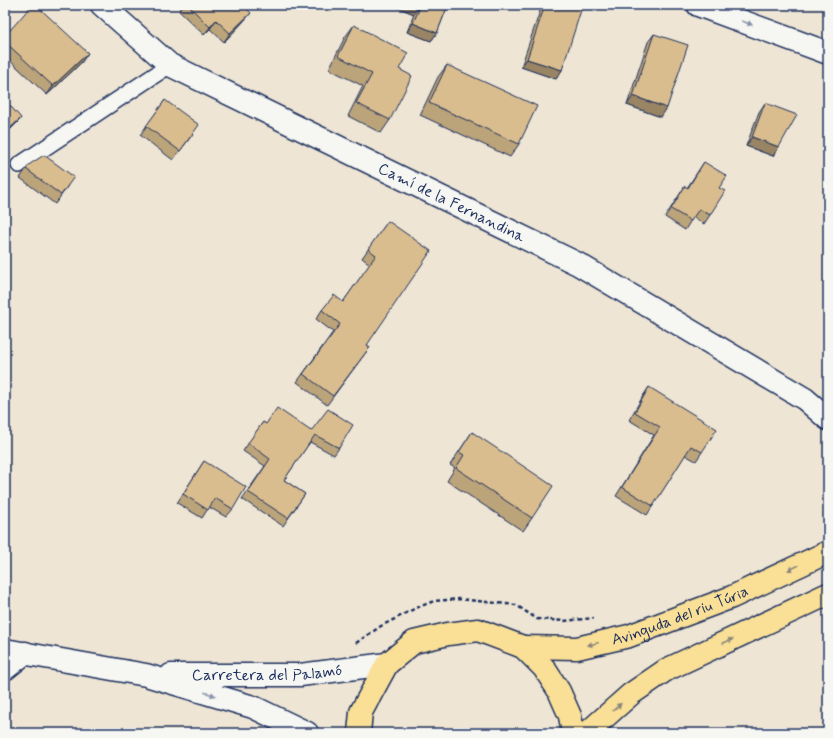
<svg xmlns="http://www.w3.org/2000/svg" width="833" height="738" viewBox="0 0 833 738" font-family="Mynerve,sans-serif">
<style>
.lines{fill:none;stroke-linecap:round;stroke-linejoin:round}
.service-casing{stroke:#1b2f5e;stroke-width:18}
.minor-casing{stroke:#1b2f5e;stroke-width:25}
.tertiary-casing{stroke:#1b2f5e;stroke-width:25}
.primary-casing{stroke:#1b2f5e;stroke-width:25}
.path{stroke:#1b2f5e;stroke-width:2.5;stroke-dasharray:4 3;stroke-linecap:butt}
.service{stroke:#f6f6f2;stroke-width:15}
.minor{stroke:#f6f6f2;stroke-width:22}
.tertiary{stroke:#f6f6f2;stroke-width:22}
.primary{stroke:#fadf96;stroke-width:22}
.wall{fill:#bba37a;stroke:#1b2f5e}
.shaded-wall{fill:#998463;stroke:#1b2f5e}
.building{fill:#dabd8e;stroke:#1b2f5e}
.oneway{fill:#8892a8}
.oneway2{fill:#8a877a}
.labels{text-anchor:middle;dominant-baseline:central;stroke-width:3;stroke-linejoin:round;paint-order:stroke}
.street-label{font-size:16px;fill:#1b2f5e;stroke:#f6f6f2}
</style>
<rect width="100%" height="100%" fill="#eee5d4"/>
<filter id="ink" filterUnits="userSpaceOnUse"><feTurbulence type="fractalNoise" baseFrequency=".025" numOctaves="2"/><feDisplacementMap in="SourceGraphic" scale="8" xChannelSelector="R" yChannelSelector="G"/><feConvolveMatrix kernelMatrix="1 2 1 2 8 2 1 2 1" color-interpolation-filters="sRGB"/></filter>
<g filter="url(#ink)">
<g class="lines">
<g class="service-casing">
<path id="service" d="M19,165L170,65"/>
</g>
<g class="minor-casing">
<g id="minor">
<path id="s1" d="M102,5L170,65L578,264L805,399L828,419"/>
<path d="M698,5L828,53"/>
<path d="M5,669L25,653"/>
</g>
</g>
<g class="tertiary-casing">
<g id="tertiary">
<path d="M5,650L146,675L253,707L307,733"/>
<path id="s2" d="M171,675H300L387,664"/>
</g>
</g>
<g class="primary-casing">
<g id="primary">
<path id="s3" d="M523,647L577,648L629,636L732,597L828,552"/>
<path d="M359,733L361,712L387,664L414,642L448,634L478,630L523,647L544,668L559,691L570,716L573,733"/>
<path d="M587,733L631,694L666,670L828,594"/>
</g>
</g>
<path class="path" d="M356,643L381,626L416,608L434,601L459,599L516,605L537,619L564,621L594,618"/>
<use href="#service" class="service"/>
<use href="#minor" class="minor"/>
<use href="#tertiary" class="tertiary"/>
<use href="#primary" class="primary"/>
</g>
<g class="wall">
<path d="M183,5H243L244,21L224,42L210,29L204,35L179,11Z"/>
<path d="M392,5H448L437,33L431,41L407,32L414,14Z"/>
<path d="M542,5H576L562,70L556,79L521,67Z"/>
<path d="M354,25L399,69L390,120L381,133L348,116L363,86L329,69L345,37Z"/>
<path d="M654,34L661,117L627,105L648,42Z"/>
<path d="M5,36L82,62L47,95L5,56Z"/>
<path d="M447,65L519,144L510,157L420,115L438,77Z"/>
<path d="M165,100L193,134L173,160L140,135Z"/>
<path d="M765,103L773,156L746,146L759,112Z"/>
<path d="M704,162L719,188L710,215L704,224L693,217L685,230L665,217L685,186L687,188Z"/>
<path d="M26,169L68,186L55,204L20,178Z"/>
<path d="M388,221L367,345L370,347L327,405L297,382L333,332L316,319L322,310L343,302L370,264L362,258Z"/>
<path d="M649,387L702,452L696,461L685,455L647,515L616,496L654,435L629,420L643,396Z"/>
<path d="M263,422L266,424L311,431L339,448L334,455L310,442L284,480L305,494L283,526L242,499L265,466L243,451Z"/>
<path d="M472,432L532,518L523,531L447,481L455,468L450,465Z"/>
<path d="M204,461L233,509L226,517L209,507L202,518L177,503Z"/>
</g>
<g class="shaded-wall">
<path d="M392,5H421L414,14Z"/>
<path d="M251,13L244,21L224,42L230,33Z"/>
<path d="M216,20L210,29L204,35L210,27Z"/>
<path d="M413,23L437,33L431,41L407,32Z"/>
<path d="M88,53L82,62L47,95L53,86Z"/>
<path d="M527,59L562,70L556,79L521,67Z"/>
<path d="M633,96L667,108L661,117L627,105Z"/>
<path d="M21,118L18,122L5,135V133Z"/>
<path d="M752,137L779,147L773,156L746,146Z"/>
</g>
<g class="building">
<path d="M32,5H36L88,53L53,86L5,42V36Z"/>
<path d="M188,5H243L251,13L230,33L216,20L210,27Z"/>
<path d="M421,5H448L437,33L413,23Z"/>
<path d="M545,5H576L582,7L562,70L527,59Z"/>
<path d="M354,25L408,53L399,69L412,76L390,120L356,103L372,74L338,56Z"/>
<path d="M654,34L688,45L667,108L633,96Z"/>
<path d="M447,65L537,106L519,144L429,103Z"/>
<path d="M5,100L21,118L5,133Z"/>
<path d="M165,100L199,125L180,151L146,126Z"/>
<path d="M765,103L797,115L779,147L752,137Z"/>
<path d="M44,155L74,177L61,195L26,169L30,164Z"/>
<path d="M704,162L727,176L719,188L725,191L710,215L699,209L691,221L671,209L685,186L688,188Z"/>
<path d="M388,221L431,251L367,345L370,347L333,396L303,374L340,324L322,310L334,295L343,302L376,255L368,249Z"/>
<path d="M649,387L717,429L702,452L691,446L653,506L622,487L660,427L635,412Z"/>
<path d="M277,408L311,431L328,409L353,425L339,448L315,435L284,480L305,494L288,518L248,492L270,459L248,443L263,422L266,424Z"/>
<path d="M472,432L553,486L532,518L456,468L464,455L459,452Z"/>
<path d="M204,461L246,487L233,509L215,498L208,510L183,494Z"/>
</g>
<defs><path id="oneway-solid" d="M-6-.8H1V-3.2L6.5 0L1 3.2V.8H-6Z"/></defs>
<g class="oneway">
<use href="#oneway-solid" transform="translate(747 23) rotate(20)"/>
<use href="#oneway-solid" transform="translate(210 694) rotate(17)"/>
</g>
<g class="oneway2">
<use href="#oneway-solid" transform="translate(793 568) rotate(155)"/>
<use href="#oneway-solid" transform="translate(728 641) rotate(-25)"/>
<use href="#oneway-solid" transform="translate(593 644) rotate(166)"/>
<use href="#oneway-solid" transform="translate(617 707) rotate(-42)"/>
</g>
</g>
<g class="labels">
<g class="street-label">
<text stroke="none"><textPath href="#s1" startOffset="404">Camí de la Fernandina</textPath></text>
<text stroke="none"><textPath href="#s3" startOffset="162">Avinguda del riu Túria</textPath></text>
<text stroke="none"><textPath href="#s2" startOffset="96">Carretera del Palamó</textPath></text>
</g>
</g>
<rect width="833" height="738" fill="none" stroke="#f6f6f2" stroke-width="20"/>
<rect x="10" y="10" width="813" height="718" fill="none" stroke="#1b2f5e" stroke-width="1.5" filter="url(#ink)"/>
</svg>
